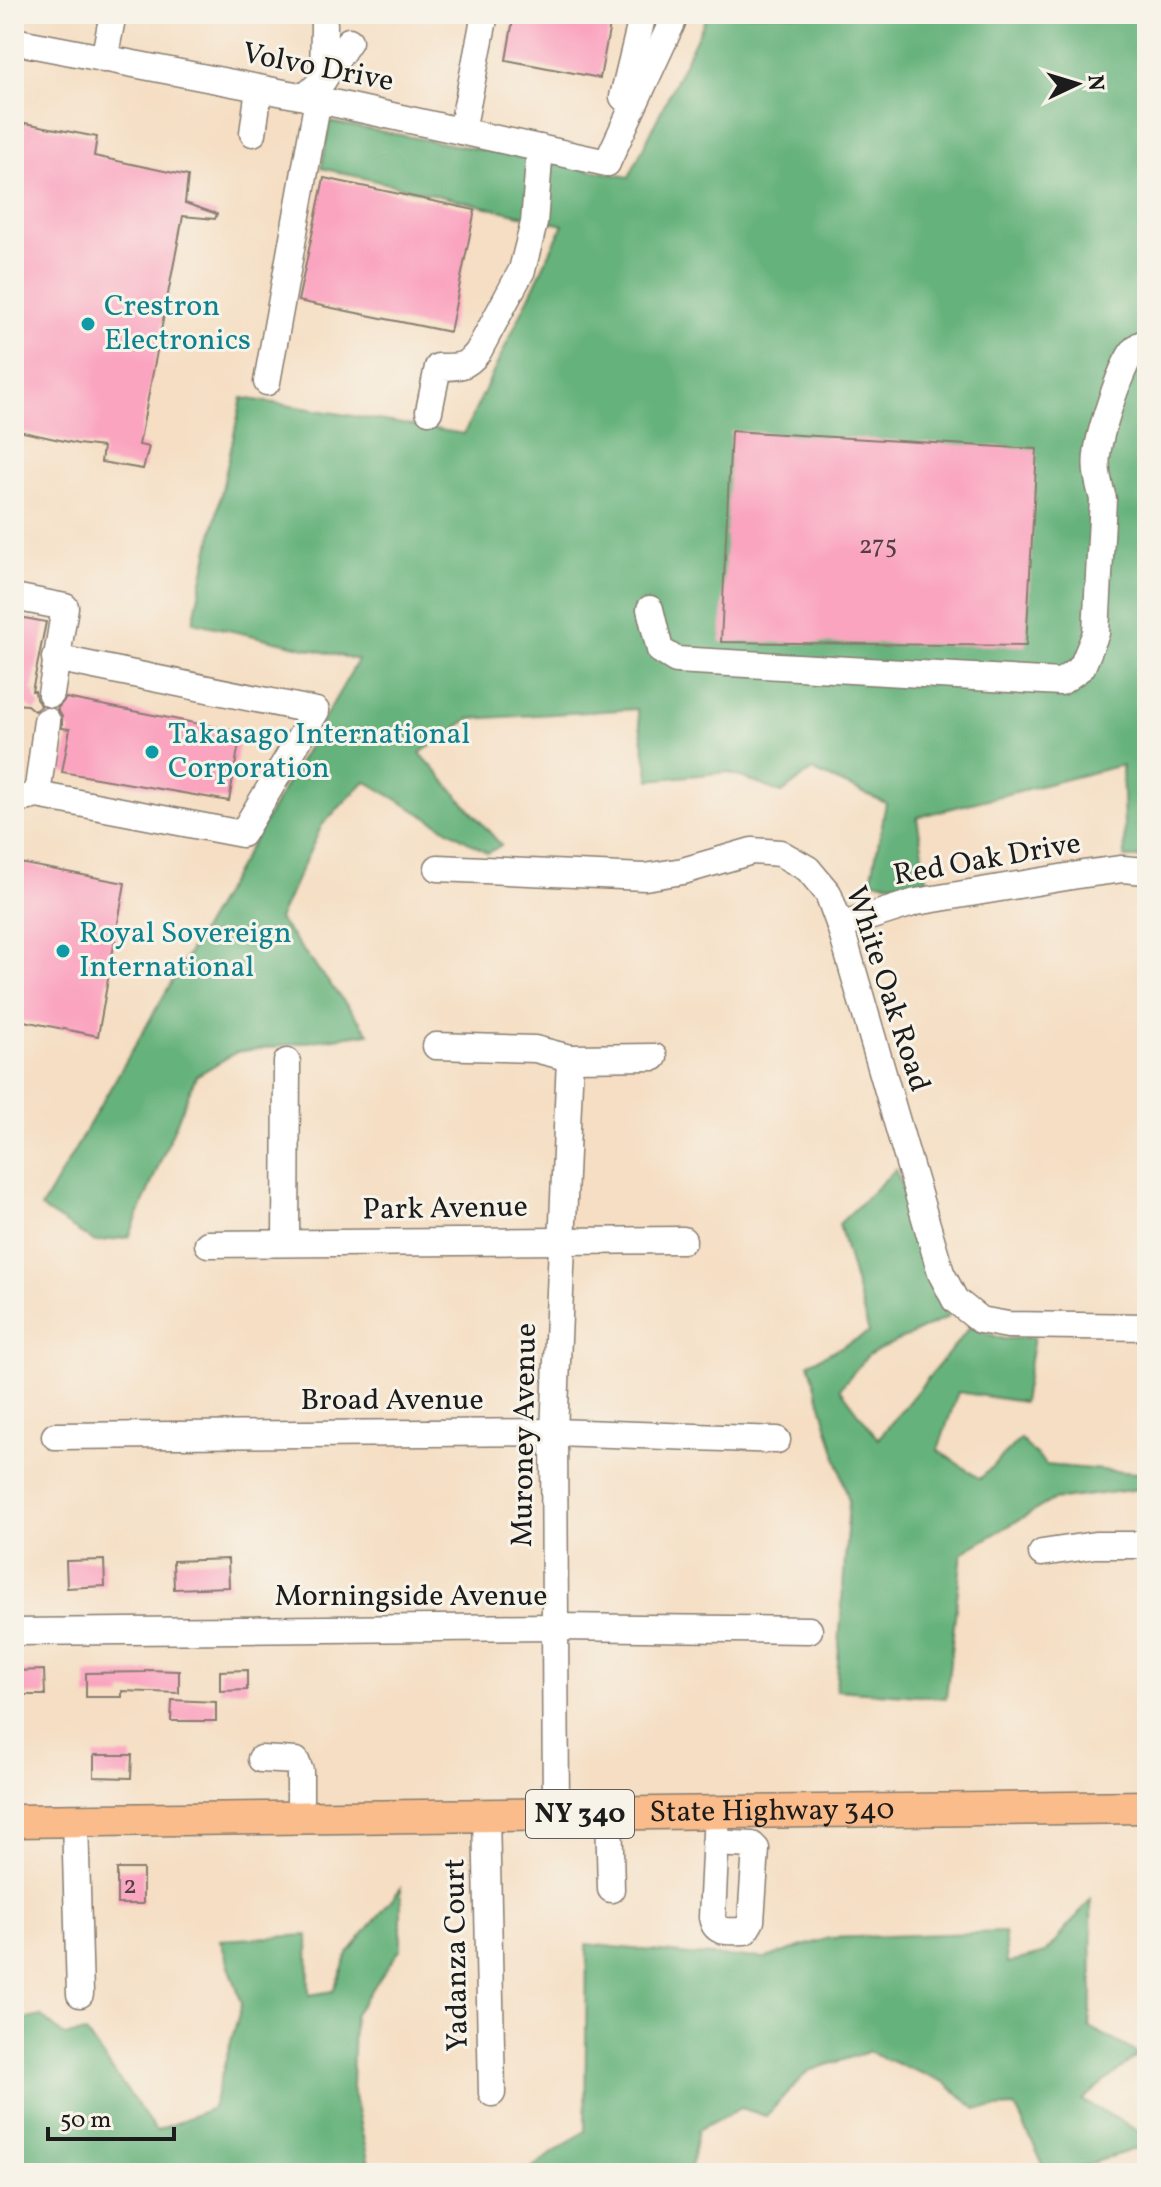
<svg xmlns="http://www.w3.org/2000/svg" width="1161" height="2187" viewBox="0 0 1161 2187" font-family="Vollkorn,serif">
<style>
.forest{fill:#66b27b;stroke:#41674c;stroke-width:2}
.building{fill:#faa4c0}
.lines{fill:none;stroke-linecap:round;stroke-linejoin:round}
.minor-casing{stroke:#887d70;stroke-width:29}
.major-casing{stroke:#887d70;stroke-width:35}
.minor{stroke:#fff;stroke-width:26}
.major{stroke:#f9bc8a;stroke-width:32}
.culture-dot{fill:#0f9aa8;stroke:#f7f3e8;stroke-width:3}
.labels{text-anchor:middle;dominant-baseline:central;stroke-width:6;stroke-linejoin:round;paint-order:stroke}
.number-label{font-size:26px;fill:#543e45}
.shield{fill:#f7f3e8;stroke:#5e5c59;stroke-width:2}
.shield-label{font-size:28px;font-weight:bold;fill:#1c1c1c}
.street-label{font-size:30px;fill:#1c1c1c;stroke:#f7f3e8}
.culture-label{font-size:30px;fill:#0d838f;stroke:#f7f3e8;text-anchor:start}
</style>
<rect width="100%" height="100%" fill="#f7f3e8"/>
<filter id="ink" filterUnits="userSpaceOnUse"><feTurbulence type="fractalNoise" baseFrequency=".0125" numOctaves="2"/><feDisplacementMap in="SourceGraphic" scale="16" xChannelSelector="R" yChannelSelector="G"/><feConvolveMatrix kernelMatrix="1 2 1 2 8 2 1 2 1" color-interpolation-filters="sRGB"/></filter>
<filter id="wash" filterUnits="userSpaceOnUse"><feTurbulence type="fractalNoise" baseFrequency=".006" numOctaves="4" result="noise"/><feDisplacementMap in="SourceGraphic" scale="32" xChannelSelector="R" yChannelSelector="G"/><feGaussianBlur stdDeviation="1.8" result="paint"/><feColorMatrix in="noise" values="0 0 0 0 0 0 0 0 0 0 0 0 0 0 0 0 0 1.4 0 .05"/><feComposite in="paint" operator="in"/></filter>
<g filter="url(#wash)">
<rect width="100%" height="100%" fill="#f5dec3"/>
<g class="forest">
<path d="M708,14H1147V858H1125L1122,765L917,817L928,885L871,881L886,803L812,770L782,793L728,772L650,780L637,709L469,719L420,753L501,845L488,853L365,781L322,825L278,919L369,1033L237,1052L196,1076L129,1237L95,1242L41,1208L358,660L193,622L242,398L464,434L563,225L321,168L330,122L629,177Z"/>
<path d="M896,1169L934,1291L948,1317L868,1355L840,1388L878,1439L970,1327L1003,1339L1034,1337L1023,1402L958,1392L938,1450L980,1479L1020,1439L1046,1465L1147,1474V1488L1053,1500L962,1553L946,1698L836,1690L849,1501L809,1363L869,1333L839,1224Z"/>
<path d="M401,1888V1948L354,2015L352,2088L371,2173H14V2022L41,2016L64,2036L86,2033L156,2131L212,2108L242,2003L220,1940L308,1935L309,1995L333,1991L349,1952Z"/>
<path d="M1091,1900L1092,1996L1089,2027L1139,2054L1082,2100L1147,2135V2145L1062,2173H1047L1015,2107L976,2109L944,2082L868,2052L808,2071L766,2116L741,2108L698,2130L690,2173H524L585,2131L587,1944L690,1955L766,1958L829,1938L1004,1932L1007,1963L1045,1953Z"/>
</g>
<g id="blocks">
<g class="building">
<path d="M514,14H612L600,78L506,60Z"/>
<path d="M25,123L97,137L94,156L188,176L185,203L217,214L215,219L183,216L139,445L149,447L143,469L101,462L103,447L78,444L14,430V141H23Z"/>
<path d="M324,178L475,210L450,332L298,301Z"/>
<path d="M731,431L1037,449L1026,646L721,642Z"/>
<path d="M14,616L46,622L32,691H35L36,699L41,706L34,711L27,705L14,704Z"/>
<path d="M66,698L241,732L229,801L62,772L70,729L62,728V716L57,709Z"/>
<path d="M14,862L125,883L98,1036L14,1019Z"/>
<path d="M228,1559L229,1587L174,1589L173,1561Z"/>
<path d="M104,1560L105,1586L67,1588L66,1561Z"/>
<path d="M44,1670L45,1695H14V1671Z"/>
<path d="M145,1670L179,1671V1693L122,1691V1697H86V1673L145,1672Z"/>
<path d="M247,1670V1690L220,1691V1671Z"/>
<path d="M172,1700L216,1702V1721H171Z"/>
<path d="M94,1755H132L131,1778L94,1777Z"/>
<rect x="117" y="1869" width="26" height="35"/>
</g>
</g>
</g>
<g filter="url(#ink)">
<use href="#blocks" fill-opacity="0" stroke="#887d70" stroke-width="2"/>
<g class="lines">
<g class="minor-casing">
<g id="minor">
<path d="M14,41L305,97L607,163"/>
<path d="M104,59L113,14"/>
<path d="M323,80L324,24"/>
<path d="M305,97L323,80L349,41"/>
<path d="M623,97L643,14"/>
<path d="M462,131L485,14"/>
<path d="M253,133L259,89"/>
<path d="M607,163L676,14"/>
<path d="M267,382L318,99"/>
<path d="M429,411L438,367C457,367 466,368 478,352L522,270L534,223L540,148"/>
<path d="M14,597L65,607L51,694"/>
<path d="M650,609L660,650L676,660L1061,682L1082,667L1096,633L1103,499C1099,484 1095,471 1097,455C1099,435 1122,360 1136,348C1140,344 1142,344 1147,342"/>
<path d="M37,795L47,721"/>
<path d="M14,801L37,795L242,834L316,711L55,658"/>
<path d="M438,868L645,877L683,871L752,851L780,853L808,869L828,893L840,926L941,1273L955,1300L980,1320L1008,1325L1147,1327"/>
<path d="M840,926L916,902L1084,874L1122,869L1147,871"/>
<path d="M436,1046L535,1049L570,1058L654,1057"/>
<path d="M286,1242L287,1062"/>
<path d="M208,1244L683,1240"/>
<path d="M55,1436L554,1432L777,1440"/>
<path d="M1042,1553L1095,1545H1147"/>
<path d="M14,1632L555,1627L809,1630"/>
<path d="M261,1759L296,1761L300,1771V1817"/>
<path d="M556,1814L554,1432L570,1058"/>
<path d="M609,1814L611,1889"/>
<path d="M486,1815L492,2093"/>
<path d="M75,1820L80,1994"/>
<path d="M715,1843L752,1845L756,1849L751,1921L745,1931C730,1931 715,1935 712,1917L717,1812"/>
</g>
</g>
<g class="major-casing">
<g id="major">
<path id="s1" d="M14,1821L1147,1807"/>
</g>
</g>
<use href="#minor" class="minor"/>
<use href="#major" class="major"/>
</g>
</g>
<g class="culture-dot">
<circle cx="88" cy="324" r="8"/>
<circle cx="152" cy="752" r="8"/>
<circle cx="63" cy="951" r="8"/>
</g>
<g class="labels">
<g class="number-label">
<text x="878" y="546">275</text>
<text x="130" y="1886">2</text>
</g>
<rect class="shield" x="526" y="1790" width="108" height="48" rx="6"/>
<g class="shield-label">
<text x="580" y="1814">NY 340</text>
</g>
<g class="street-label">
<text transform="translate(318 68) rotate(11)">Volvo Drive</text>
<text transform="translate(987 860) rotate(-10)">Red Oak Drive</text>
<text transform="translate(887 989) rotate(72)">White Oak Road</text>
<text transform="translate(445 1209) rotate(-1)">Park Avenue</text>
<text x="392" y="1401">Broad Avenue</text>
<text transform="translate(525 1435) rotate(-89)">Muroney Avenue</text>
<text x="411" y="1597">Morningside Avenue</text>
<text stroke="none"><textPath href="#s1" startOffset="758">State Highway 340</textPath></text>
<text transform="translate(457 1955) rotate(-91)">Yadanza Court</text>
</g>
<g class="culture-label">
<text x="104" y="307">Crestron<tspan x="104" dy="34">Electronics</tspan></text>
<text x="168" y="735">Takasago International<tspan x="168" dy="34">Corporation</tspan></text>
<text x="79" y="934">Royal Sovereign<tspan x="79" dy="34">International</tspan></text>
</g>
</g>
<rect width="1161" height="2187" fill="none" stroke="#f7f3e8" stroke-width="48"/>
<g transform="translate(1077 84) rotate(86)" stroke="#f7f3e8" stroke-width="6" paint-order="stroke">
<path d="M0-6L14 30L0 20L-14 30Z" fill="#1c1c1c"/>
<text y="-12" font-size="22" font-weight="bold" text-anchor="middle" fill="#1c1c1c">N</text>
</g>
<path d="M48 2127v12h126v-12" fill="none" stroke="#1c1c1c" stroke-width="4"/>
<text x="60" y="2127" font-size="24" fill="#1c1c1c" stroke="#f7f3e8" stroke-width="6" paint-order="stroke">50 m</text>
</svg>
